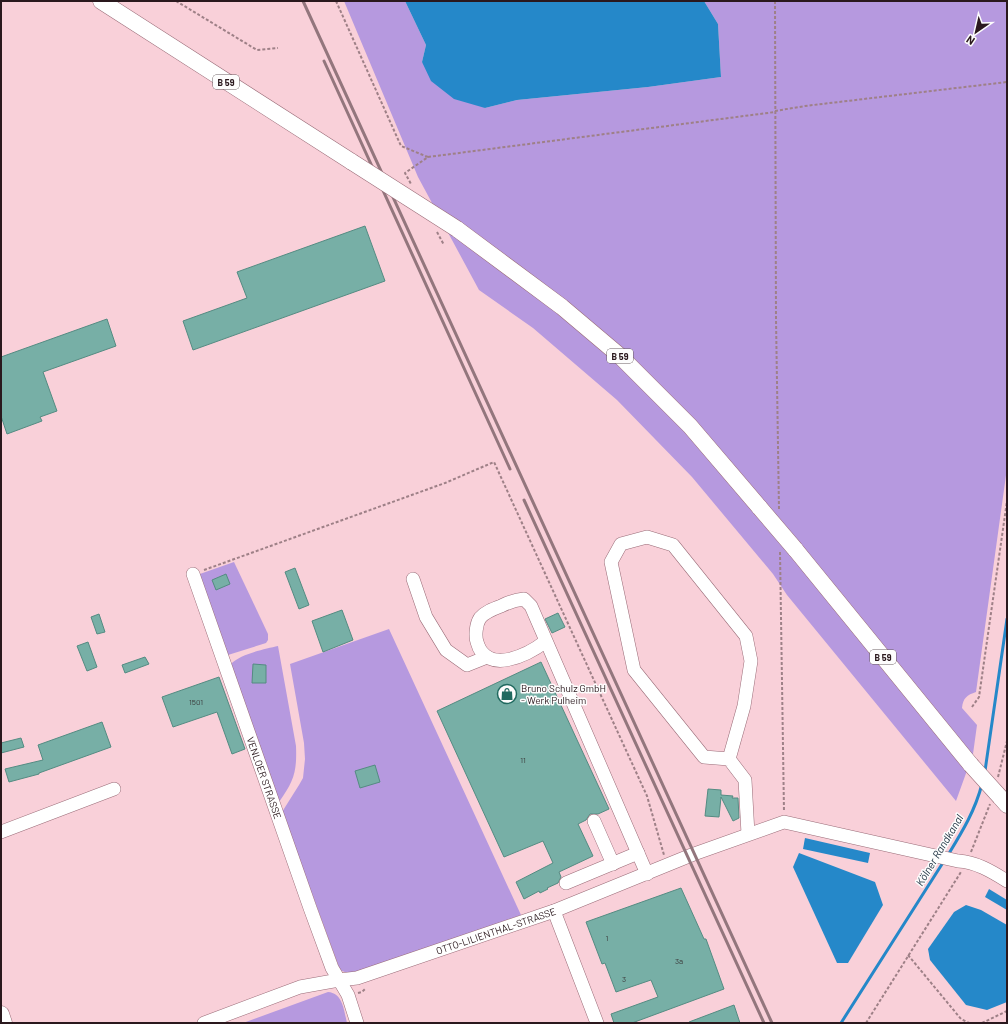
<svg xmlns="http://www.w3.org/2000/svg" width="1008" height="1024" viewBox="0 0 1008 1024" font-family="Barlow,sans-serif">
<style>
.green{fill:#b699df}
.water{fill:#2588c9}
.lines{fill:none;stroke-linecap:round;stroke-linejoin:round}
.stream{stroke:#2588c9;stroke-width:3}
.building{fill:#77afa6;stroke:#548b82}
.minor-casing{stroke:#9a6c78;stroke-width:14}
.major-casing{stroke:#9a6c78;stroke-width:17}
.path{stroke:#9e8087;stroke-width:2;stroke-dasharray:3 2;stroke-linecap:butt}
.minor{stroke:#fff;stroke-width:13}
.major{stroke:#fff;stroke-width:16}
.rail{stroke:#93767d;stroke-width:3}
.major-bridge-casing{stroke:#9a6c78;stroke-width:17;stroke-linecap:butt}
.major-bridge{stroke:#fff;stroke-width:16}
.labels{text-anchor:middle;dominant-baseline:central;stroke-width:3;stroke-linejoin:round;paint-order:stroke}
.number-label{font-size:8px;fill:#3d3e3f}
.shield{fill:#fdfdfd;stroke:#695d60;stroke-width:1}
.shield-label{font-size:9px;font-weight:bold;fill:#2a181d}
.poi-label{font-size:10px;fill:#2a181d;stroke:#fdfdfd;text-anchor:start}
.street-label{font-size:10px;fill:#2a181d;stroke:#fdfdfd}
.water-label{font-size:11px;font-style:italic;fill:#1e3242;stroke:#fdfdfd}
</style>
<rect width="100%" height="100%" fill="#f9d0d9"/>
<g class="green">
<path d="M344,1H405L426,45L422,62L485,108L517,100L648,87L721,77L718,24L704,1H1007V468L976,692C967,695 963,698 962,708L977,725L973,754L956,801L787,595L773,574L692,477L617,400L533,328L479,290L418,177Z"/>
<path d="M234,562L268,634V640L266,643L228,655H227L197,575Z"/>
<path d="M389,629L521,915L364,971L347,973L340,970L282,812L299,785L303,778L305,759L304,743L290,664Z"/>
<path d="M278,646L296,746C297,772 294,781 279,802L231,664C240,654 265,649 278,646Z"/>
<path d="M328,992C343,993 344,1011 347,1023H243Z"/>
</g>
<g class="water">
<path d="M405,1H704L718,24L721,77L648,87L517,100L485,108L454,99L431,81L422,62L426,45Z"/>
<path d="M805,838L870,853L868,863L803,849Z"/>
<path d="M799,853L875,882L883,905L848,963H837L793,867Z"/>
<path d="M989,889L1007,900V910L985,897Z"/>
<path d="M966,905L981,910L1007,925V1002L987,1010L966,1005L930,960L928,949L954,912Z"/>
</g>
<g class="lines">
<g class="stream">
<path d="M985,771L1007,619"/>
<path d="M948,855C962,832 975,811 982,784"/>
<path d="M841,1023L944,861"/>
</g>
</g>
<g class="building">
<path d="M365,226L385,281L193,350L183,321L247,298L237,272Z"/>
<path d="M107,319L116,346L43,372L57,411L40,417L42,421L7,434L1,416V357Z"/>
<path d="M295,568L309,605L299,609L285,572Z"/>
<path d="M226,574L230,584L216,590L212,580Z"/>
<path d="M342,610L353,640L323,652L312,621Z"/>
<path d="M558,613L565,627L552,633L545,619Z"/>
<path d="M99,614L105,632L97,634L91,617Z"/>
<path d="M88,642L97,667L87,671L77,646Z"/>
<path d="M145,657L149,664L125,673L122,665Z"/>
<path d="M541,662L609,809L598,814H590L586,820L578,824L593,856L559,872L561,877L558,883L547,888L548,889L540,893L539,891L524,899L516,882L553,863L543,841L504,857L437,711Z"/>
<path d="M253,664L266,665V683H252Z"/>
<path d="M219,677L245,749L232,754L217,712L173,727L162,697Z"/>
<path d="M102,722L111,747L39,773V774L9,782L5,769L43,760L38,745Z"/>
<path d="M21,738L24,747L1,753V743Z"/>
<path d="M375,765L380,782L360,788L355,771Z"/>
<path d="M708,789L721,790V795L733,796L732,798H738L739,818L733,821L721,797L719,817L705,816Z"/>
<path d="M681,888L704,939H706L724,989L632,1023H614L611,1014L658,997L651,980L616,992L605,963L602,964L586,922Z"/>
<path d="M734,1005L740,1023H689V1022Z"/>
</g>
<g class="lines">
<g class="minor-casing">
<g id="minor">
<path id="s1" d="M193,574L310,908L332,968L348,995L357,1023"/>
<path d="M413,579L426,617L446,650L467,665L487,657"/>
<path d="M546,641C528,655 486,676 477,642C475,636 476,624 480,618C485,612 493,609 501,606C509,602 515,600 524,599L531,606L647,874"/>
<path d="M729,759L704,757L634,670L611,562L621,544L647,537L673,545L746,636L751,661L744,706L729,759L745,780L748,834"/>
<path d="M594,821L613,864"/>
<path d="M1,832L114,789"/>
<path d="M566,883L638,853"/>
<path d="M554,911L597,1023"/>
<path id="s2" d="M204,1023L300,987L339,980L357,978L554,911L694,854L784,822L958,861C976,862 991,871 1007,881"/>
</g>
</g>
<g class="major-casing">
<g id="major">
<path d="M101,1L352,162"/>
<path d="M457,229L562,307L620,356L690,426L760,508"/>
<path d="M795,549L971,765"/>
<path d="M1000,797L1007,805"/>
<path d="M1,1014L4,1023"/>
</g>
</g>
<g class="path">
<path d="M176,1L257,50L278,48"/>
<path d="M336,1L401,146L428,157L405,173L411,184"/>
<path d="M775,1L776,319L779,510"/>
<path d="M775,111L805,106L1007,82"/>
<path d="M428,157L775,112"/>
<path d="M437,232L444,245"/>
<path d="M780,552L784,812"/>
<path d="M204,570L445,483L494,462L647,796L664,855"/>
<path d="M972,707L979,697L1007,501"/>
<path d="M998,777L1007,741"/>
<path d="M971,852L990,804"/>
<path d="M908,955L961,1019L969,1023"/>
<path d="M358,993L362,992L366,988"/>
<path d="M866,1023L961,872"/>
<path d="M982,1023L1007,1011"/>
</g>
<use href="#minor" class="minor"/>
<use href="#major" class="major"/>
<g class="rail">
<path d="M303,1L772,1023"/>
<path d="M324,61L510,469"/>
<path d="M524,500L764,1023"/>
</g>
<g class="major-bridge-casing">
<g id="major-bridge">
<path d="M352,162L457,229"/>
<path d="M760,508L795,549"/>
<path d="M971,765L1000,797"/>
</g>
</g>
<use href="#major-bridge" class="major-bridge"/>
</g>
<defs>
<g id="shop-ring" transform="scale(1)"><circle r="9.5" fill="#fdfdfd" stroke="#20695f" stroke-width="1.5"/><path d="M-5-2.5h2.3a2.7 3.5 0 0 1 5.4 0H5L5.5 6h-11ZM-1.5-2.5h3a1.5 2.3 0 0 0-3 0Z" fill="#20695f"/></g>
</defs>
<g fill-rule="evenodd">
<use href="#shop-ring" x="507" y="694"/>
</g>
<g class="labels">
<g class="number-label">
<text x="196" y="702">1501</text>
<text x="523" y="760">11</text>
<text x="607" y="938">1</text>
<text x="679" y="961">3a</text>
<text x="624" y="979">3</text>
</g>
<g class="shield">
<rect x="213" y="75" width="26" height="14" rx="3"/>
<rect x="607" y="349" width="26" height="14" rx="3"/>
<rect x="870" y="650" width="26" height="14" rx="3"/>
</g>
<g class="shield-label">
<text x="226" y="82">B 59</text>
<text x="620" y="356">B 59</text>
<text x="883" y="657">B 59</text>
</g>
<g class="poi-label">
<text x="521" y="688">Bruno Schulz GmbH<tspan x="521" dy="12">- Werk Pulheim</tspan></text>
</g>
<g class="street-label">
<text stroke="none"><textPath href="#s1" startOffset="216">VENLOER STRASSE</textPath></text>
<text stroke="none"><textPath href="#s2" startOffset="307">OTTO-LILIENTHAL-STRASSE</textPath></text>
</g>
<g class="water-label">
<text transform="translate(939 850) rotate(-59)">Kölner Randkanal</text>
</g>
</g>
<rect width="1008" height="1024" fill="none" stroke="#2a181d" stroke-width="4"/>
<g transform="translate(976 32) rotate(214)" stroke="#fdfdfd" stroke-width="3" paint-order="stroke">
<path d="M0-3L7 15L0 10L-7 15Z" fill="#2a181d"/>
<text y="-6" font-size="11" font-weight="bold" text-anchor="middle" fill="#2a181d">N</text>
</g>
</svg>
